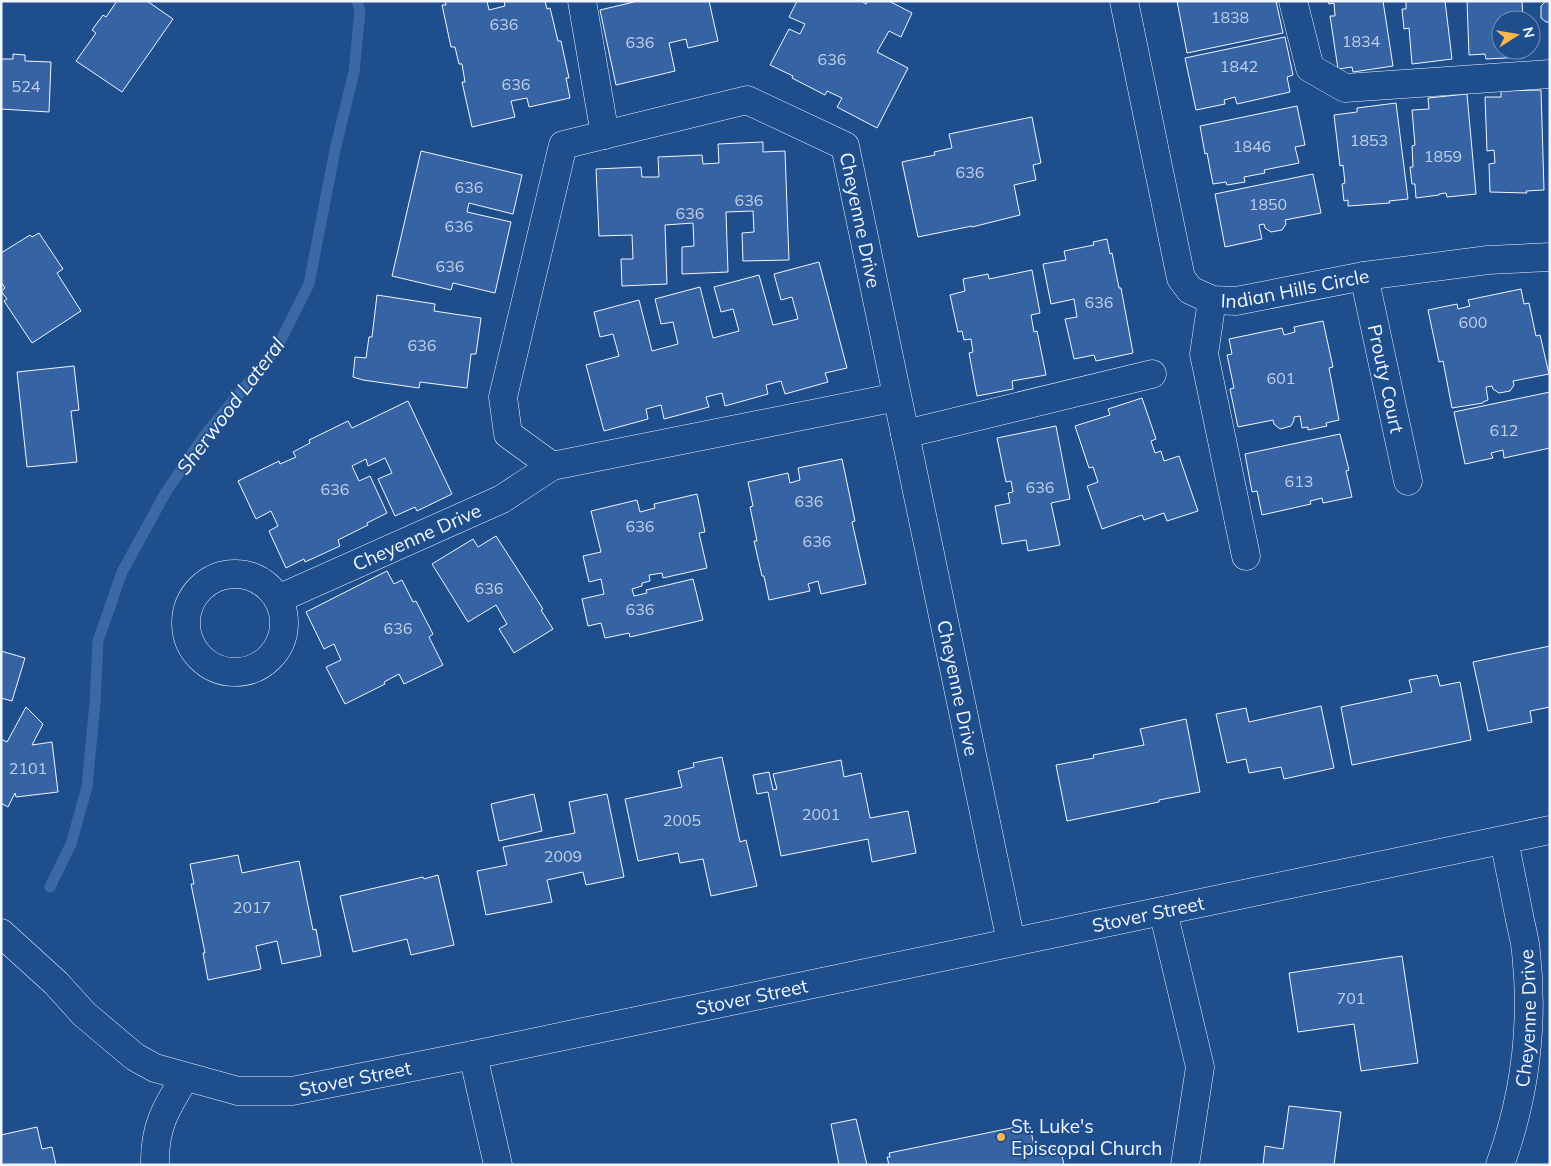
<svg xmlns="http://www.w3.org/2000/svg" width="1551" height="1166" viewBox="0 0 1551 1166" font-family="Mulish,sans-serif">
<style>
.lines{fill:none;stroke-linecap:round;stroke-linejoin:round}
.stream{stroke:#3b69a3;stroke-width:11}
.building{fill:#3563a3;stroke:#f2f6ff}
.minor-casing{stroke:#f2f6ff;stroke-width:29}
.minor{stroke:#1f4e8c;stroke-width:28}
.poi-dot{fill:#ffb74d;stroke:#1f4e8c;stroke-width:2}
.labels{text-anchor:middle;dominant-baseline:central;stroke-width:4;stroke-linejoin:round;paint-order:stroke}
.number-label{font-size:16px;fill:#c3d1e8}
.street-label{font-size:19px;fill:#f2f6ff;stroke:#1f4e8c}
.poi-label{font-size:19px;fill:#f2f6ff;stroke:#1f4e8c;text-anchor:start}
.water-label{font-size:20px;font-style:italic;fill:#f2f6ff;stroke:#1f4e8c}
</style>
<rect width="100%" height="100%" fill="#1f4e8c"/>
<g class="lines">
<path class="stream" d="M50,887L71,844L87,787L95,703L98,641L122,572L166,492L204,436L277,348L309,284L335,150L354,72L360,11L357,1"/>
</g>
<g class="building">
<path d="M117,1H147L173,19L122,92L76,61L96,33L92,30L103,15L106,17Z"/>
<path d="M445,1H487L489,10L505,6L504,1H545L547,9L550,8L558,41H561L569,78H566L570,98L529,107L527,98L511,101L515,117L472,127L462,82H465L462,64H459L455,47H451L442,5H446Z"/>
<path d="M638,1H709L718,41L688,48L686,39L669,43L675,71L616,85L600,10Z"/>
<path d="M797,1H861L866,4L868,1H889L912,13L901,37L889,31L877,52L908,68L877,128L837,107L842,98L827,91L825,95L792,78L793,76L770,65L789,29L800,34L805,24L789,17Z"/>
<path d="M1177,1H1276L1283,33L1187,53Z"/>
<path d="M1328,1H1383L1393,66L1353,72L1352,67L1338,69L1330,16H1335L1334,3L1329,4Z"/>
<path d="M1406,1H1445L1452,59L1412,64L1409,28L1404,29L1402,9H1406Z"/>
<path d="M1467,1H1522L1523,20H1501V50H1524V57L1486,59L1485,54L1469,55Z"/>
<path d="M1546,1H1550V22H1546L1541,18V6Z"/>
<path d="M1285,37L1293,75L1287,77L1290,92L1237,104L1235,97L1224,100L1225,104L1196,110L1185,58Z"/>
<path d="M13,54L25,55V61L51,62L49,112L1,109V59H13Z"/>
<path d="M1541,90L1544,190L1526,191L1527,193L1490,192L1489,164L1495,163L1494,150L1487,151L1485,97H1501V91Z"/>
<path d="M1467,94L1476,194L1447,197L1446,193L1439,194V195L1416,198L1415,184H1412L1410,167H1413L1412,146L1415,145L1412,110L1429,109L1428,98Z"/>
<path d="M1396,103L1408,199L1389,201L1390,203L1348,206V200L1344,201L1342,184L1345,183L1343,165L1340,166L1334,115L1357,112V108Z"/>
<path d="M1297,106L1305,145L1295,147L1299,163L1264,170L1265,173L1244,177L1245,182L1227,185L1226,182L1213,184L1207,153L1205,154L1200,126Z"/>
<path d="M1032,117L1041,163L1033,165L1036,180L1014,185L1020,215L972,227V226L918,237L902,162L935,155L934,152L952,148L949,134Z"/>
<path d="M763,142V152L785,151L789,260L743,261L742,233L754,232L753,211L726,212L728,272L682,274V247L694,246L693,223L665,225L667,284L622,286L621,259H633L632,235L599,236L596,169L641,167L642,177H659L658,157L702,155L703,164L719,163L718,144Z"/>
<path d="M421,151L522,175L513,214L469,203L467,212L511,222L495,293L453,283L451,290L392,276Z"/>
<path d="M1313,174L1321,213L1285,220L1286,224L1282,230L1271,232L1265,228L1264,224L1259,225L1262,239L1225,247L1215,194Z"/>
<path d="M39,233L63,269L57,273L81,311L32,343L4,301L7,299L1,291L5,288L1,282V253L30,235L32,237Z"/>
<path d="M1107,239L1110,254L1112,253L1119,288H1121L1133,353L1096,361L1094,355L1074,359L1065,319L1077,317L1074,299L1051,304L1043,264L1066,260L1064,251L1094,245L1093,242Z"/>
<path d="M819,262L847,368L825,373L828,382L785,394L781,381L766,385L768,394L725,406L722,393L706,397L709,407L664,419L661,405L646,409L648,419L604,431L586,365L619,356L613,334L600,337L594,312L639,300L652,351L678,344L673,322L661,324L655,299L700,287L713,338L739,331L733,309L721,312L714,287L759,275L773,325L798,319L792,297L781,300L774,274Z"/>
<path d="M1032,270L1040,313L1031,315L1034,332L1037,331L1046,375L1012,381L1013,389L977,396L969,353L973,352L971,339L964,340L962,331L958,332L950,295L965,291L963,279L988,274L989,279Z"/>
<path d="M1521,289L1524,304L1529,303L1536,336L1540,335L1549,374L1513,381L1514,385L1510,391L1499,393L1493,389L1492,386L1486,387L1488,400L1483,402V403L1452,408L1443,361L1439,362L1428,310L1457,304L1458,309L1470,306L1468,300Z"/>
<path d="M377,295L435,304L434,311L481,318L476,354H471L467,388L420,382L419,388L363,380L353,377L355,357L366,358L369,337H372Z"/>
<path d="M1323,321L1333,367L1329,368L1339,420L1326,423L1327,426L1308,430V427L1302,428L1300,416L1294,417V420L1291,426L1280,429L1274,424L1273,420L1238,427L1230,389L1234,388L1227,355L1232,354L1229,339L1282,328L1284,335L1295,332L1294,327Z"/>
<path d="M74,366L79,410L71,411L77,462L27,467L17,372Z"/>
<path d="M1550,392V448L1504,458L1503,450L1491,453L1493,458L1465,464L1454,412Z"/>
<path d="M1142,398L1156,439L1151,441L1155,453L1161,451L1164,461L1179,456L1198,511L1167,521L1164,513L1144,520L1142,515L1102,529L1087,486L1098,482L1093,467L1089,468L1075,426L1110,415L1108,409Z"/>
<path d="M408,401L452,494L417,511L415,507L395,516L378,479L392,473L385,458L368,466L366,459L352,466L359,481L370,476L387,513L367,523L368,525L338,540L340,546L305,562L304,559L286,568L269,531L278,526L271,511L256,519L238,481L279,461L280,464L296,457L293,452L310,443L309,440L348,421L352,428Z"/>
<path d="M1056,426L1070,499L1051,503L1060,545L1028,551L1026,540L1002,544L995,506L1010,503L1008,493L1013,492L1011,481L1006,482L997,438Z"/>
<path d="M1340,434L1349,470L1346,471L1352,497L1323,503L1322,498L1310,501L1311,504L1262,515L1257,491L1252,492L1245,454Z"/>
<path d="M842,459L855,521L852,522L866,584L821,594L818,581L808,584L810,591L769,600L764,576H762L754,541H757L750,507L753,506L748,482L788,473L790,483L800,480L798,468Z"/>
<path d="M697,494L705,532L699,533L707,568L663,578L662,573L649,575L650,581L642,583V586L632,589L634,596L647,593L646,590L693,579L703,620L630,637L629,633L605,638L601,623L588,626L582,599L604,594L601,579L589,582L583,556L601,552L591,511L637,500L640,512L655,508L654,504Z"/>
<path d="M496,536L543,609L541,610L553,629L514,653L499,629L507,624L496,605L468,622L432,564L473,539L478,547Z"/>
<path d="M387,571L394,584L402,580L413,602L416,601L433,634L429,637L443,665L404,684L399,674L384,682L385,684L345,704L326,667L341,660L334,644L324,649L306,612Z"/>
<path d="M1550,646V707L1530,711L1532,722L1488,731L1473,662Z"/>
<path d="M1,651L25,658L12,701L1,698Z"/>
<path d="M1437,675L1440,686L1460,682L1471,740L1352,765L1341,707L1412,692L1409,680Z"/>
<path d="M1321,706L1334,768L1284,779L1281,767L1249,773L1246,759L1227,763L1216,714L1246,708L1249,722Z"/>
<path d="M26,707L43,724L32,745L52,742L58,792L16,797L15,793L8,807L1,803V739L7,742Z"/>
<path d="M1186,719L1200,792L1159,800V802L1067,821L1056,765L1094,758L1093,755L1144,745L1140,729Z"/>
<path d="M722,757L740,842L746,840L757,886L711,896L703,859L680,863L678,853L638,861L625,799L682,787L678,771L694,767L693,763Z"/>
<path d="M841,760L844,777L861,773L870,818L908,811L916,853L872,862L868,839L781,856L768,792L757,794L753,775L769,772L773,790L777,789L773,774Z"/>
<path d="M534,794L542,831L499,841L491,804Z"/>
<path d="M607,794L624,877L586,885L583,872L547,880L552,902L486,915L477,871L507,865L503,847L575,833L569,802Z"/>
<path d="M238,855L242,873L299,861L313,930L316,929L321,956L282,964L277,941L256,946L261,969L208,980L203,953H205L191,884H194L190,864Z"/>
<path d="M438,875L454,945L411,955L407,939L353,952L340,896L423,877L424,879Z"/>
<path d="M1402,956L1418,1063L1361,1071L1354,1024L1298,1032L1289,973Z"/>
<path d="M1289,1106L1341,1112L1334,1165H1263L1265,1146L1283,1149Z"/>
<path d="M856,1119L867,1165H839L831,1124Z"/>
<path d="M1026,1125V1128L1030,1127L1034,1145L1061,1151L1064,1165H889L887,1157H890L889,1153Z"/>
<path d="M37,1127L42,1149L52,1147L56,1165H1V1135Z"/>
</g>
<g class="lines">
<g class="minor-casing">
<g id="minor">
<path d="M582,1L605,135"/>
<path id="s1" d="M1124,1L1181,278L1190,290L1212,300L1236,301L1364,276L1488,260L1550,257"/>
<path d="M1293,1L1310,68L1345,88L1550,74"/>
<path id="s2" d="M1364,276L1408,481"/>
<path d="M1212,300L1204,354L1246,556"/>
<path id="s3" d="M897,397L552,466L508,434L503,397L563,145L747,100L845,146L1011,942"/>
<path d="M905,434L1152,374"/>
<circle cx="235" cy="623" r="49"/>
<path id="s4" d="M278,599L502,499L552,466"/>
<path d="M1163,911L1200,1067L1185,1165"/>
<path id="s5" d="M1,933L56,983L84,1014L135,1057L155,1068L238,1091H292L473,1055L1550,830"/>
<path d="M473,1055L498,1165"/>
<path d="M155,1165C154,1127 166,1108 185,1077"/>
<path id="s6" d="M1500,1165C1525,1096 1534,1025 1526,952C1525,939 1521,927 1519,915C1514,890 1509,865 1504,840"/>
</g>
</g>
<use href="#minor" class="minor"/>
</g>
<circle class="poi-dot" cx="1001" cy="1137" r="5"/>
<g class="labels">
<g class="number-label">
<text x="1230" y="17">1838</text>
<text x="504" y="24">636</text>
<text x="1361" y="41">1834</text>
<text x="640" y="42">636</text>
<text x="832" y="59">636</text>
<text x="1239" y="66">1842</text>
<text x="516" y="84">636</text>
<text x="26" y="86">524</text>
<text x="1369" y="140">1853</text>
<text x="1252" y="146">1846</text>
<text x="1443" y="156">1859</text>
<text x="970" y="172">636</text>
<text x="469" y="187">636</text>
<text x="749" y="200">636</text>
<text x="1268" y="204">1850</text>
<text x="690" y="213">636</text>
<text x="459" y="226">636</text>
<text x="450" y="266">636</text>
<text x="1099" y="302">636</text>
<text x="1473" y="322">600</text>
<text x="422" y="345">636</text>
<text x="1281" y="378">601</text>
<text x="1504" y="430">612</text>
<text x="1299" y="481">613</text>
<text x="1040" y="487">636</text>
<text x="335" y="489">636</text>
<text x="809" y="501">636</text>
<text x="640" y="526">636</text>
<text x="817" y="541">636</text>
<text x="489" y="588">636</text>
<text x="640" y="609">636</text>
<text x="398" y="628">636</text>
<text x="28" y="768">2101</text>
<text x="821" y="814">2001</text>
<text x="682" y="820">2005</text>
<text x="563" y="856">2009</text>
<text x="252" y="907">2017</text>
<text x="1351" y="998">701</text>
</g>
<g class="street-label">
<text stroke="none"><textPath href="#s3" startOffset="1076">Cheyenne Drive</textPath></text>
<text stroke="none"><textPath href="#s1" startOffset="406">Indian Hills Circle</textPath></text>
<text stroke="none"><textPath href="#s2" startOffset="105">Prouty Court</textPath></text>
<text stroke="none"><textPath href="#s4" startOffset="152">Cheyenne Drive</textPath></text>
<text stroke="none"><textPath href="#s3" startOffset="1554">Cheyenne Drive</textPath></text>
<text stroke="none"><textPath href="#s5" startOffset="1220">Stover Street</textPath></text>
<text stroke="none"><textPath href="#s5" startOffset="815">Stover Street</textPath></text>
<text stroke="none"><textPath href="#s6" startOffset="150">Cheyenne Drive</textPath></text>
<text stroke="none"><textPath href="#s5" startOffset="410">Stover Street</textPath></text>
</g>
<g class="poi-label">
<text x="1011" y="1126">St. Luke's<tspan x="1011" dy="22">Episcopal Church</tspan></text>
</g>
<g class="water-label">
<text transform="translate(230 406) rotate(-53)">Sherwood Lateral</text>
</g>
</g>
<rect width="1551" height="1166" fill="none" stroke="#f2f6ff" stroke-width="5"/>
<g transform="translate(1516 35) rotate(78)"><circle r="24" fill="#1f4e8c" stroke="#7391ba"/>
<path d="M0-4L9 19L0 12L-9 19Z" fill="#ffb74d"/>
<text y="-8" font-size="14" font-weight="bold" text-anchor="middle" fill="#f2f6ff">N</text>
</g>
</svg>
